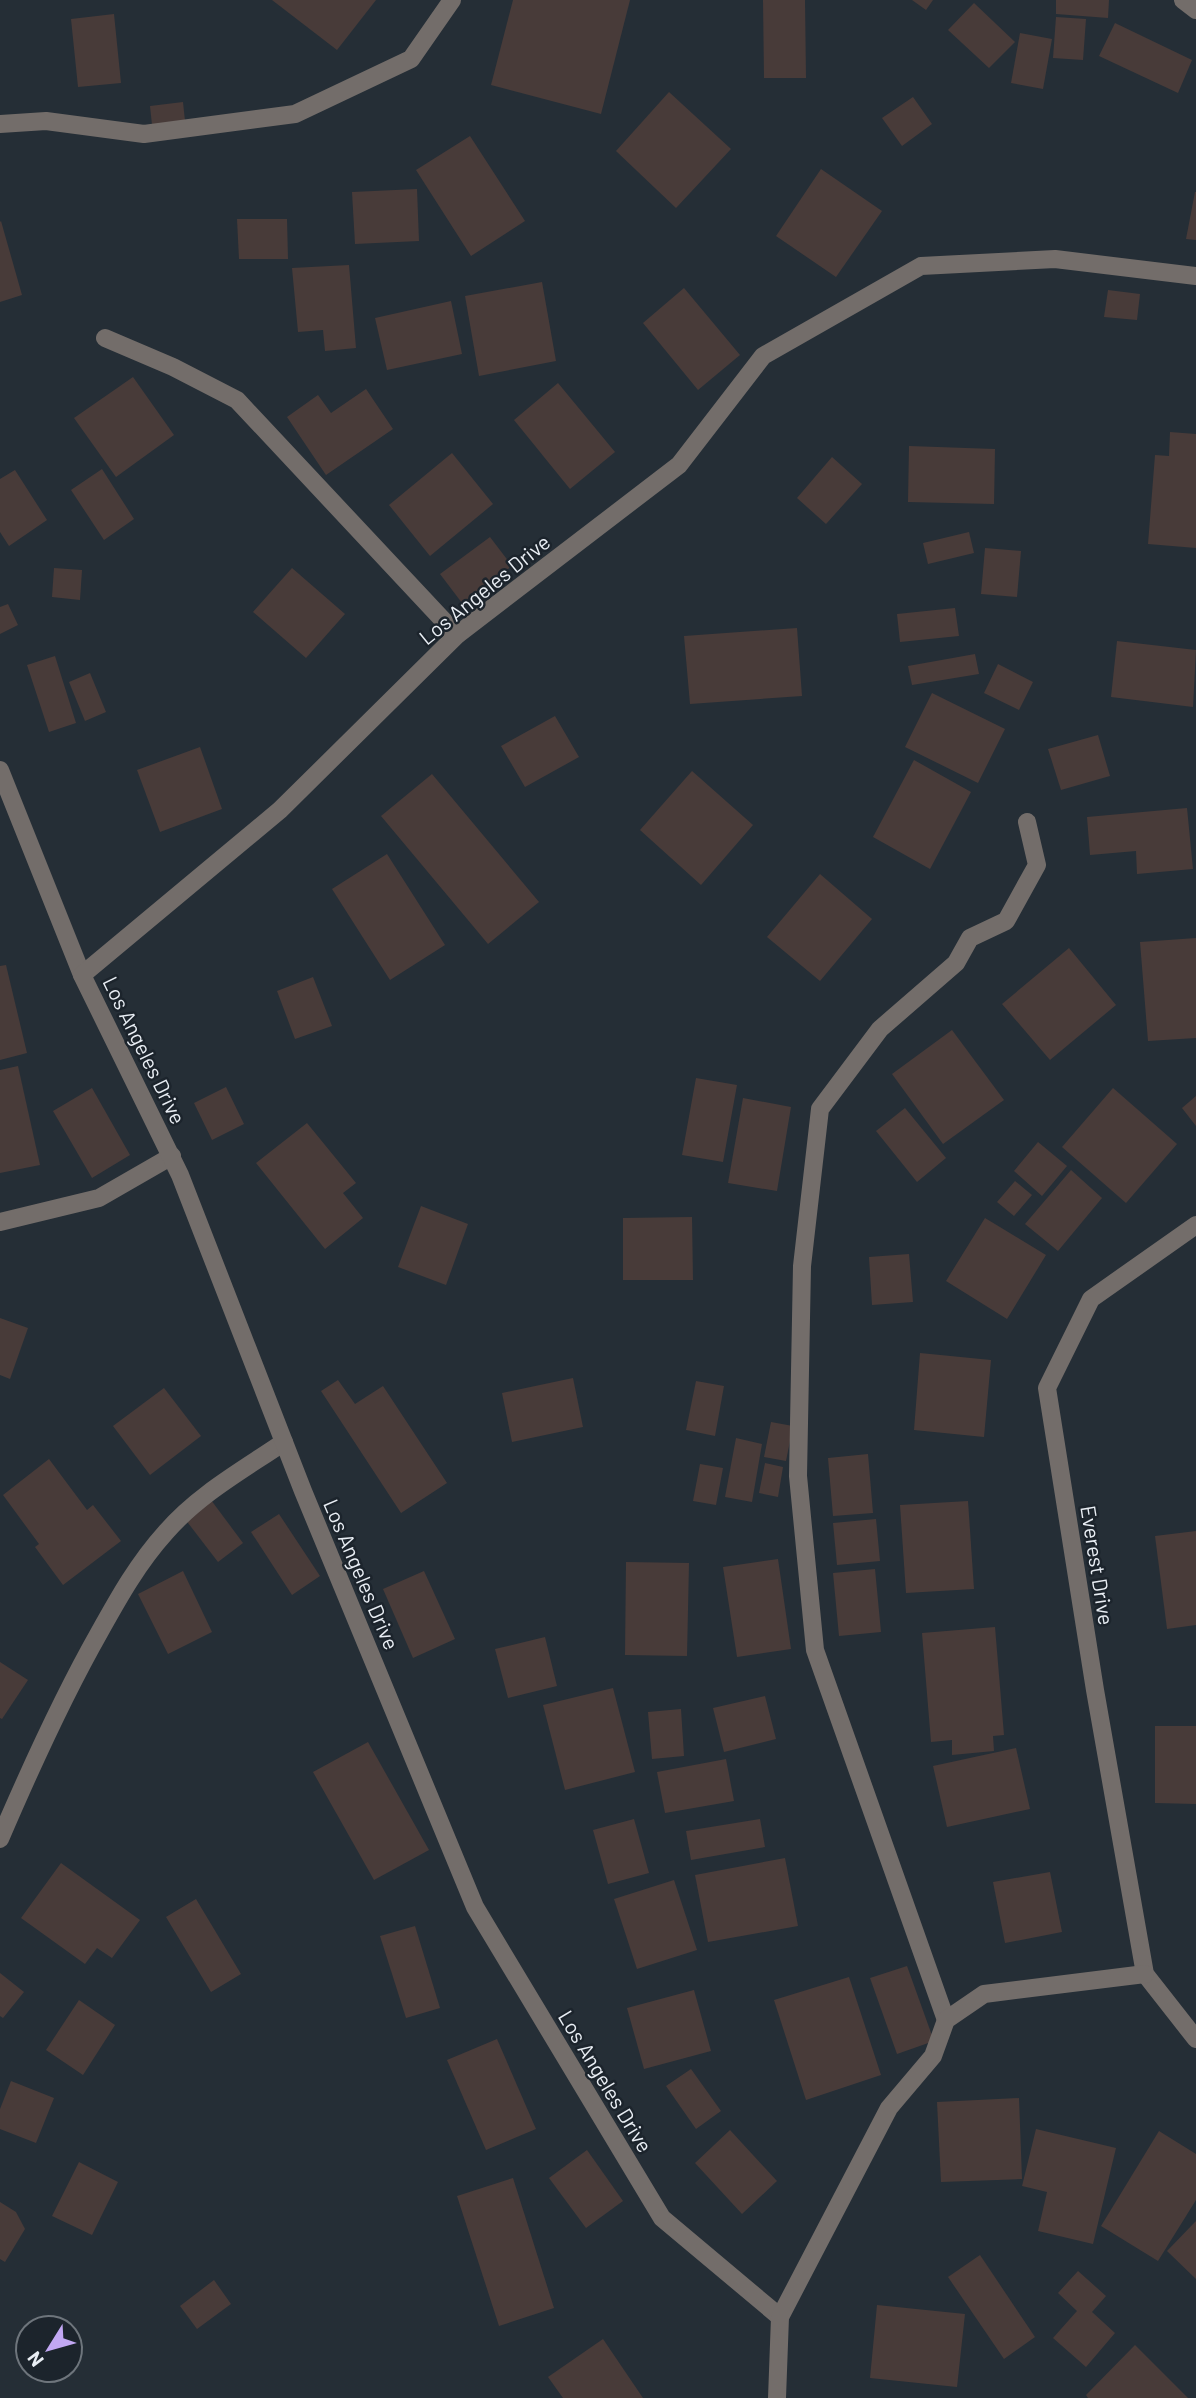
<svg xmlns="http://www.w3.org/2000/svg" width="1196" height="2398" viewBox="0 0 1196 2398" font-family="Barlow,sans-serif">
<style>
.building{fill:#483b39}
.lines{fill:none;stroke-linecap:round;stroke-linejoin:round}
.minor{stroke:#736d6a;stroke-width:18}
.labels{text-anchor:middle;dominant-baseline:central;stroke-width:5;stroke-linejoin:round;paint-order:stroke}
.street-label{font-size:21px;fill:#e9eef4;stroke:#1c242c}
</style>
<rect width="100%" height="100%" fill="#252e36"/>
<g class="building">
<path d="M272,0H376L337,50Z"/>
<path d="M513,0H630L601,114L491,85Z"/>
<path d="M763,0H805L806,78H764Z"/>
<path d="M912,0H933L926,10Z"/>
<path d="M1056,0H1109L1108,18L1056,14Z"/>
<path d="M974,3L1015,42L989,68L948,30Z"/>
<path d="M114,14L121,83L78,87L71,19Z"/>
<path d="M1056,17L1086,19L1083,60L1053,58Z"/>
<path d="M1115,23L1192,60L1178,93L1099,56Z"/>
<path d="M1020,33L1052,39L1043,89L1011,83Z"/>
<path d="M669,92L731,149L676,208L616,151Z"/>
<path d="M913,97L932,124L902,146L882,118Z"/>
<path d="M183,102L185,121L152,125L150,106Z"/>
<path d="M470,136L525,221L471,256L416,170Z"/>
<path d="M821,169L882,211L836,277L776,236Z"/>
<path d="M417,189L419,241L355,244L352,192Z"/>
<path d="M1195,192H1196V240L1186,239Z"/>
<path d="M237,219H287L288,259H239Z"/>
<path d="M1,221L22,295L0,302V222Z"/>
<path d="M349,265L356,348L325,351L323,330L298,332L292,268Z"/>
<path d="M542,282L556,361L479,376L465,296Z"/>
<path d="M684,288L740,355L698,390L643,323Z"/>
<path d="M1108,290L1140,294L1137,320L1104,317Z"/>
<path d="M451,301L462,354L387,370L375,318Z"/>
<path d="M133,377L174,435L116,477L74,418Z"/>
<path d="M558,383L615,452L570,489L514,420Z"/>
<path d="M366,389L393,429L326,475L287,417L318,395L331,413Z"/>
<path d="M1170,432L1196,434V548L1148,544L1155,455L1169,456Z"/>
<path d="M909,446L995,449L994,504L908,502Z"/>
<path d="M452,453L493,504L430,556L389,505Z"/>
<path d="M832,457L862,484L826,524L797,498Z"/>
<path d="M102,469L134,519L104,540L71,490Z"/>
<path d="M15,470L47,520L9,546L0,532V479Z"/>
<path d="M969,532L974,553L928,564L923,543Z"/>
<path d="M490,537L512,566L462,603L440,574Z"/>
<path d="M985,548L1021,551L1017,597L981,594Z"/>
<path d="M54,568L82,570L80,600L52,597Z"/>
<path d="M292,568L345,614L306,658L253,612Z"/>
<path d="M8,604L18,625L0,634V607Z"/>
<path d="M955,608L959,636L900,642L897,614Z"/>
<path d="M797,628L802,696L690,704L684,636Z"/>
<path d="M1117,641L1196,650L1193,707L1111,697Z"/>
<path d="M975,654L979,674L912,685L908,666Z"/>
<path d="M55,656L76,723L49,732L27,665Z"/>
<path d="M998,664L1033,682L1019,710L984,693Z"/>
<path d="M90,673L106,712L85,721L69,682Z"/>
<path d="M932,693L1005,729L978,783L905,747Z"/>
<path d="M555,716L579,757L525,787L501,746Z"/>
<path d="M1098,735L1110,776L1061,790L1048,749Z"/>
<path d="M200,747L222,809L160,832L137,770Z"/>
<path d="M914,760L971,792L930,869L873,837Z"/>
<path d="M692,771L753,825L701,885L640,830Z"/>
<path d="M432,774L539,902L488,944L381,816Z"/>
<path d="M1187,808L1193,869L1137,874L1136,851L1090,855L1087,817Z"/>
<path d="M387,854L445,945L390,980L332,889Z"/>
<path d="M820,874L872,919L820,981L767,937Z"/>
<path d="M1196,938V1038L1148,1041L1140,942Z"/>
<path d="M1069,948L1116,1005L1050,1060L1002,1004Z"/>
<path d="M6,965L27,1053L0,1060V966Z"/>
<path d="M313,977L332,1026L295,1039L277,991Z"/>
<path d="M952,1030L1004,1100L943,1144L892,1074Z"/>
<path d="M18,1066L40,1165L0,1173V1070Z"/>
<path d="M696,1078L737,1085L723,1162L682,1155Z"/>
<path d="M226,1087L244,1124L212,1140L194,1103Z"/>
<path d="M92,1088L130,1155L92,1178L53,1111Z"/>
<path d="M1113,1088L1177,1144L1126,1203L1062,1147Z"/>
<path d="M1196,1096V1126L1182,1108Z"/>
<path d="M743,1098L791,1107L777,1191L728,1183Z"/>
<path d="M905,1108L946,1158L917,1182L876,1131Z"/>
<path d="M307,1123L356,1183L343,1193L363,1218L325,1249L256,1163Z"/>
<path d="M1038,1142L1067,1166L1042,1196L1014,1171Z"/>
<path d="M1071,1170L1102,1198L1058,1251L1025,1224Z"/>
<path d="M1015,1181L1032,1195L1014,1216L997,1202Z"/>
<path d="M421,1206L468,1224L446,1285L398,1267Z"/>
<path d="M692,1217L693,1280H623V1218Z"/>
<path d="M985,1218L1046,1255L1007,1319L946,1281Z"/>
<path d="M909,1254L913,1302L872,1305L869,1257Z"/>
<path d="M0,1318L28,1328L10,1379L0,1375Z"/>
<path d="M920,1353L991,1360L984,1437L914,1430Z"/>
<path d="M573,1378L583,1427L512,1442L502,1393Z"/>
<path d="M338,1380L355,1404L383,1386L447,1483L401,1513L321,1391Z"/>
<path d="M696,1381L724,1386L715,1436L686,1430Z"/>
<path d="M164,1388L201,1436L150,1475L113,1426Z"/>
<path d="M771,1422L793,1426L786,1461L764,1457Z"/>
<path d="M736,1438L762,1444L752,1502L725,1497Z"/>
<path d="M868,1454L873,1513L833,1516L828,1458Z"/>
<path d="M49,1459L87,1510L93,1505L121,1541L63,1585L35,1547L39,1544L3,1495Z"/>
<path d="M765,1463L783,1467L778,1497L759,1493Z"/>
<path d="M700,1464L723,1468L716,1505L693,1501Z"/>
<path d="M211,1500L243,1543L218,1562L185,1519Z"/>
<path d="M968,1501L974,1589L906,1593L900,1505Z"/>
<path d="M279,1514L320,1576L292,1595L251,1532Z"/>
<path d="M876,1519L880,1561L837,1565L833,1523Z"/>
<path d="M1196,1531V1625L1167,1629L1155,1536Z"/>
<path d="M778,1559L791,1649L737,1657L723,1567Z"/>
<path d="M626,1562L689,1563L687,1656L625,1655Z"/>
<path d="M875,1569L881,1632L839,1636L833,1573Z"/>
<path d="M183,1571L212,1632L168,1654L138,1594Z"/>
<path d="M424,1571L455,1639L413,1658L383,1589Z"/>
<path d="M995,1627L1004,1735L993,1736L994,1751L952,1755V1740L931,1742L922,1633Z"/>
<path d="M545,1637L557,1686L508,1698L495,1649Z"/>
<path d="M0,1662L28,1680L2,1719L0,1718Z"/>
<path d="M613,1688L635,1772L565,1790L543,1705Z"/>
<path d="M765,1696L776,1739L724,1752L713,1708Z"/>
<path d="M681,1709L684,1756L652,1759L648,1712Z"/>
<path d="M1155,1726H1196V1804L1155,1803Z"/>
<path d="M368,1742L429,1850L374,1880L313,1772Z"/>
<path d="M1016,1748L1030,1809L947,1827L933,1766Z"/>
<path d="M726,1759L734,1801L665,1813L657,1772Z"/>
<path d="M634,1819L649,1873L608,1884L593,1830Z"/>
<path d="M760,1819L765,1847L691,1860L686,1831Z"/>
<path d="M785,1858L798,1926L708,1942L695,1875Z"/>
<path d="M61,1863L140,1920L112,1958L97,1948L85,1964L21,1918Z"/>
<path d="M1050,1872L1062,1932L1005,1943L993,1882Z"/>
<path d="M674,1880L697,1950L637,1969L614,1899Z"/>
<path d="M196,1899L241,1974L211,1992L166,1917Z"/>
<path d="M415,1926L440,2008L406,2018L380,1936Z"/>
<path d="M907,1966L934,2041L897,2054L870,1978Z"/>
<path d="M0,1973L24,1992L3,2018L0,2016Z"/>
<path d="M849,1977L881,2075L806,2100L774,2000Z"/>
<path d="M694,1990L711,2051L644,2069L627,2008Z"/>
<path d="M79,2000L115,2025L83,2075L46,2050Z"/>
<path d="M497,2039L536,2129L486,2150L447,2060Z"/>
<path d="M691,2069L721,2111L696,2129L666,2086Z"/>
<path d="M11,2081L54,2098L36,2143L0,2129V2109Z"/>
<path d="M1019,2098L1022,2179L941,2182L937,2102Z"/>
<path d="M1036,2129L1116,2148L1093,2244L1038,2231L1047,2192L1022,2186Z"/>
<path d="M730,2130L777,2181L742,2214L695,2163Z"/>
<path d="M1159,2131L1196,2154V2200L1158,2261L1101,2226Z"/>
<path d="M587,2150L623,2201L586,2228L549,2178Z"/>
<path d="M79,2162L118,2182L92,2235L52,2216Z"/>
<path d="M513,2178L554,2308L499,2326L457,2196Z"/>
<path d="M0,2202L16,2212L25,2229L5,2262L0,2259Z"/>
<path d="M1196,2221V2279L1167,2251Z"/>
<path d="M980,2255L1035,2337L1004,2359L948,2277Z"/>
<path d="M1078,2271L1106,2296L1092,2312L1115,2333L1086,2367L1053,2338L1077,2311L1058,2293Z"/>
<path d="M214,2280L231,2304L197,2329L180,2306Z"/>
<path d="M877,2305L965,2314L957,2387L870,2378Z"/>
<path d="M603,2339L643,2398H563L548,2377Z"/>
<path d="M1135,2345L1188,2398H1088L1086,2395Z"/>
</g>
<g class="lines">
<g class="minor">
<path d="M1183,0L1196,10"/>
<path d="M0,124L46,121L144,134L295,114L411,59L452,0"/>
<path d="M105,338L173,367L237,400L457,635"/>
<path d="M0,770L82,975"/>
<path d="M0,1222L99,1198L172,1156"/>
<path d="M1196,1225L1091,1299L1047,1388L1095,1690L1145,1974L1196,2039"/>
<path d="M0,1839C30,1769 61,1700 99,1633C119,1597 138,1563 166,1532C199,1494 243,1470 284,1442"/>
<path d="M946,2020L815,1650L798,1476L802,1266L820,1109L880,1029L956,963L970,938L1006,921L1037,865L1027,822"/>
<path d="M780,2317L662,2218L475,1907L303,1491L180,1175L82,975L280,810L457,635L679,465L763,356L921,266L1055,259L1196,276"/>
<path d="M777,2398L780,2317L889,2108L933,2056L946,2020L984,1994L1145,1974"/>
</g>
</g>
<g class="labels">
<g class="street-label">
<text transform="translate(484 589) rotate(-39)">Los Angeles Drive</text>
<text transform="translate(145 1050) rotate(64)">Los Angeles Drive</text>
<text transform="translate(1098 1565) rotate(81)">Everest Drive</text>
<text transform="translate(362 1574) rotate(67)">Los Angeles Drive</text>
<text transform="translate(606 2081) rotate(59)">Los Angeles Drive</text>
</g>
</g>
<g transform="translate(49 2349) rotate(233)"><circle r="33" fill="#1c242c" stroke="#6e757c" stroke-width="2"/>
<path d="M0-5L12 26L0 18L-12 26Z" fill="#c2a8f3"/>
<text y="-10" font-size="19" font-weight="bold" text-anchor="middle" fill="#e9eef4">N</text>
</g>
</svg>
